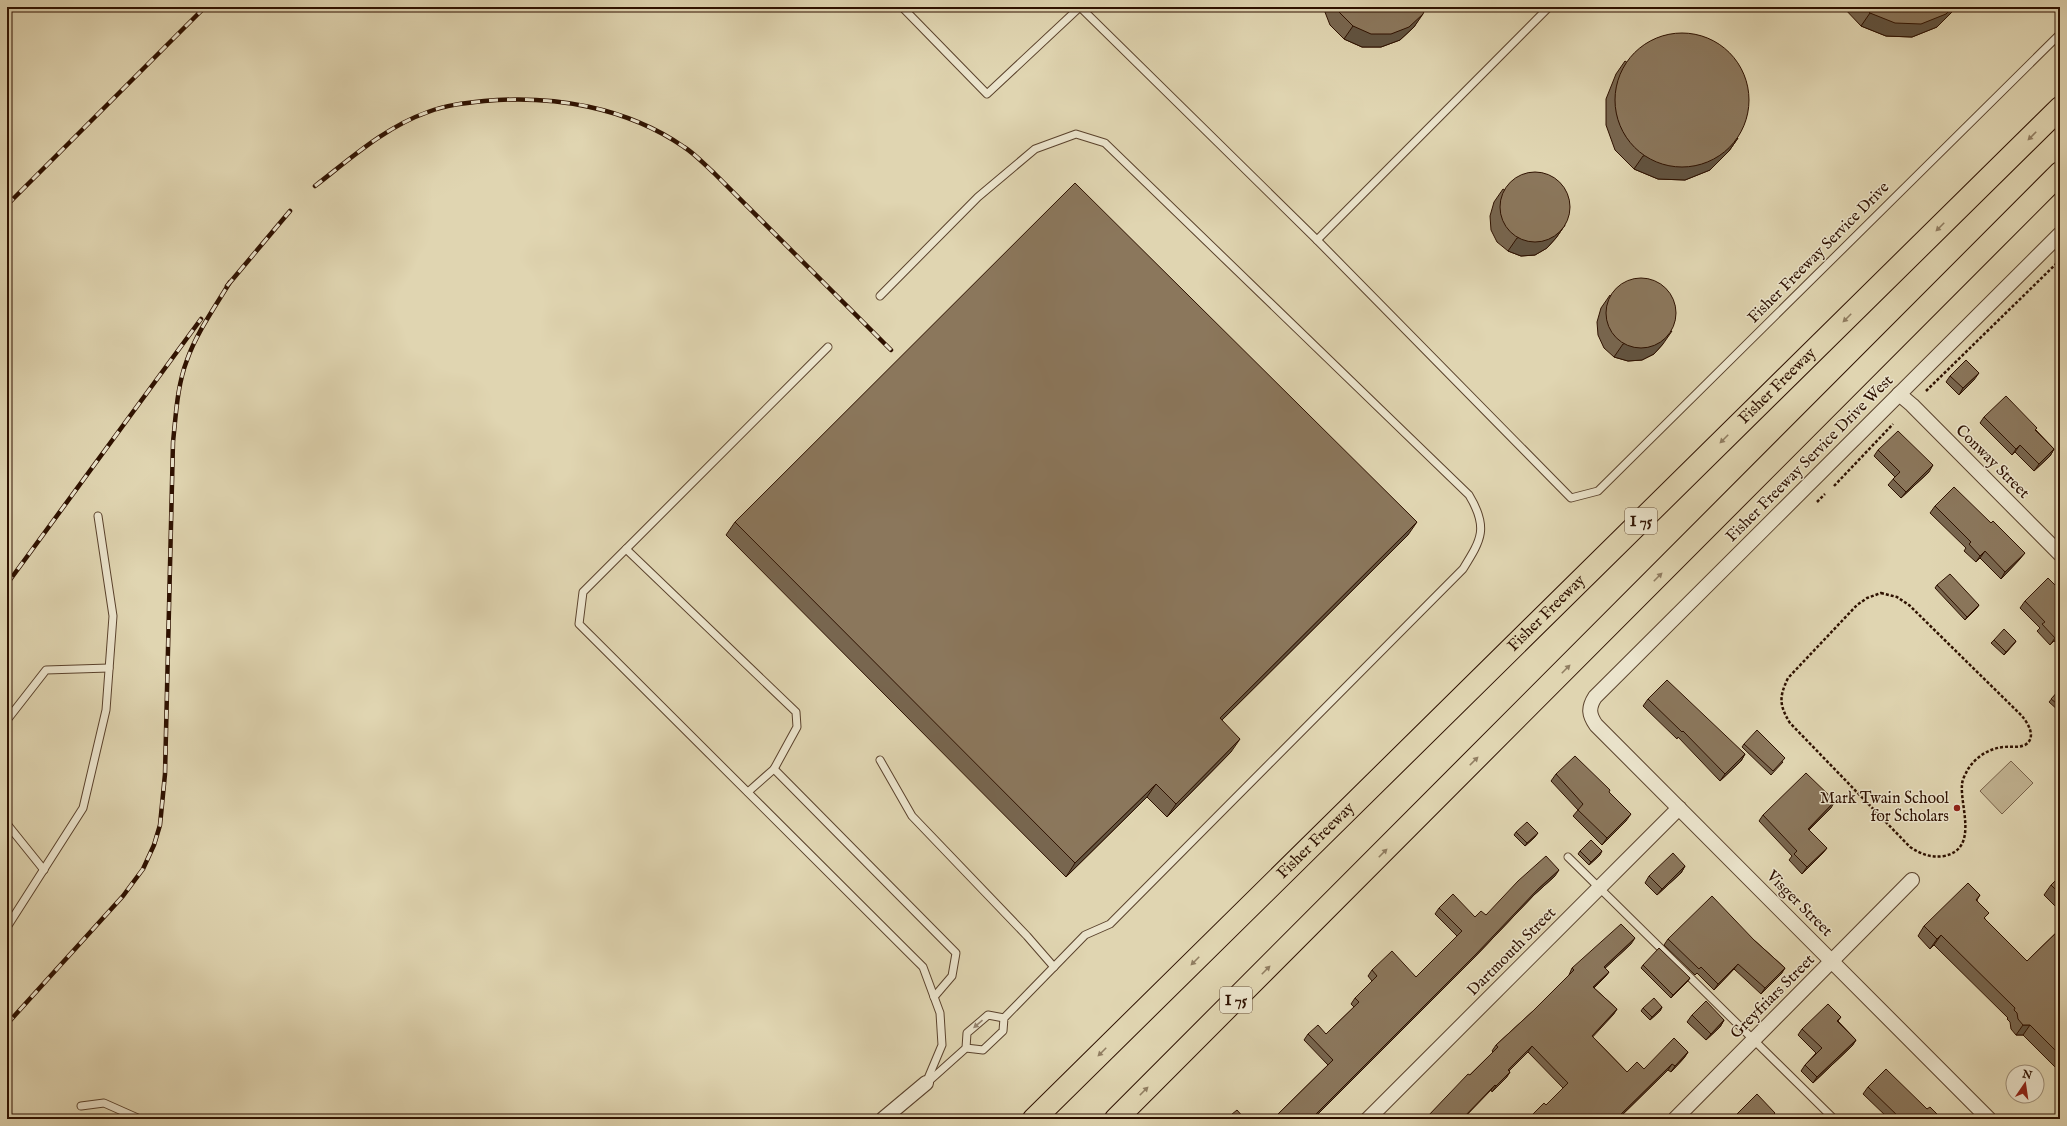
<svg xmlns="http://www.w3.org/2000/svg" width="2067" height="1126" viewBox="0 0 2067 1126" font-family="'IM FELL English',serif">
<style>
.green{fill:#c2b493;stroke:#78624a}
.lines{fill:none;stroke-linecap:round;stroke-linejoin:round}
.lane-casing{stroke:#5a422c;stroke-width:9}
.street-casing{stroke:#5a422c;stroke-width:16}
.highway-casing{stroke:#2e1100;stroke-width:24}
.path{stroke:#2e1100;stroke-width:2.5;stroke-dasharray:3 2;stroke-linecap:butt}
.lane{stroke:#ebe4cc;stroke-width:7}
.street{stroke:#ebe4cc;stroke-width:14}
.highway{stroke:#e0d5b1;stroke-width:22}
.rail-casing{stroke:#2e1100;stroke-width:4.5}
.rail{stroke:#ebe4cc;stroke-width:3;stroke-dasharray:9;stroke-linecap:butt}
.wall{fill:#78664f;stroke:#2e1100}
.shaded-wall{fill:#615340;stroke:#2e1100}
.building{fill:#8b775c;stroke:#2e1100}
.oneway{fill:#907d61}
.oneway2{fill:#968570}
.poi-dot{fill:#8f2418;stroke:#ebe4cc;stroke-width:1.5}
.labels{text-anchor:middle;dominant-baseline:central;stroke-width:3;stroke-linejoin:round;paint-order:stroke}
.shield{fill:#ebe4cc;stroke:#67503d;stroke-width:1}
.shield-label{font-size:15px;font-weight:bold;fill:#2e1100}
.street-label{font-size:16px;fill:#2e1100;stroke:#ebe4cc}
.poi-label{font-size:16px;fill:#2e1100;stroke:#ebe4cc;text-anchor:end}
</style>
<rect width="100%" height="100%" fill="#e0d5b1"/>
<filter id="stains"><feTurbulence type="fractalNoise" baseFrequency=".005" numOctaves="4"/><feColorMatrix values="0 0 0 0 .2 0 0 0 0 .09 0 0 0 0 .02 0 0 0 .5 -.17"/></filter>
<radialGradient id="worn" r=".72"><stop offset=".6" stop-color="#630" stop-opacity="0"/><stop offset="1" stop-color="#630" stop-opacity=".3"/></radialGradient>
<path class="green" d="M2011,761L2033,783L2002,814L1980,791Z"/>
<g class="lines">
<g class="lane-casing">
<g id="lane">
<path d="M902,7L987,94L1080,7"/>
<path d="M1080,7L1317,240L1549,7"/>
<path d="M1317,240L1571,498L1598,491L2060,34"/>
<path d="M880,296L978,197L1035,149L1076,134L1105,143L1469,495C1489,528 1481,540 1463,569L1110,924L1085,935L1004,1018L1003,1031L983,1050L966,1048"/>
<path d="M828,347L583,592L579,624L923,967L940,1013L942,1045L926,1083"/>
<path d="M626,549L796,712L797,727L774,769L748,792"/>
<path d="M7,720L46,670L109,668"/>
<path d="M880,760L912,816L1027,936L1054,967"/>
<path d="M774,769L956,953L952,976L934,997"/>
<path d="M7,824L44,870"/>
<path d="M1568,857L1834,1119"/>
<path d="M7,927L83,808L106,710L113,616L98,516"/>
<path d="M928,1082L966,1048L967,1033L988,1015L1004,1018"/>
<path d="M81,1106L104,1103L140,1119"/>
</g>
</g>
<g class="street-casing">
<g id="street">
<path d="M1899,394L1912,405L2060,554"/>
<path d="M883,1119L926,1083"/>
<path d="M1368,1119L1679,808"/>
<path d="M1675,1119L1912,880"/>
<path d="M1989,1119L1596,725C1589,715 1588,708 1595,697L2060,234"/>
</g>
</g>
<g class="highway-casing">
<g id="highway">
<path id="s1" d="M1034,1119L2060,108"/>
<path d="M1116,1119L2060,173"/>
</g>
</g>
<g class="path">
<path d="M1926,391L2060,260"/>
<path d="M1834,486L1893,424"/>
<path d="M1817,502L1825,494"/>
<path d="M1881,593L1897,597L1909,605L2022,716C2028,723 2037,738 2025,745C2018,748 2011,746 2004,747C1989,748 1974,758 1967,771C1965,775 1962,780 1962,785C1960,807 1979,849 1944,856C1930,858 1921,854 1910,847L1790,723C1779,705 1779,697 1788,678L1857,605L1867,598Z"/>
</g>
<use href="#lane" class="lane"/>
<use href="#street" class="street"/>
<use href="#highway" class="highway"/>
<g class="rail-casing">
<g id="rail">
<path d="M315,186C350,159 385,127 428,112C446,105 465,103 484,101C554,95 626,107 684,147C695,154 704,164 714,173L891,350"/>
<path d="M7,205L205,7"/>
<path d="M227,286L290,211"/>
<path d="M7,584L201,319"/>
<path d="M7,1024L123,896L143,869L154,845L160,825L165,774L173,442C176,415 177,386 187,360C197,332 215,307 230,282"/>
</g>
</g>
<use href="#rail" class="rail"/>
</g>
<g class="wall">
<path d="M1323,7H1426L1414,27L1400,40L1381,47H1362L1344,39L1330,25Z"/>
<path d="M1843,7H1957L1937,27L1912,37L1886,36L1861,26Z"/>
<path d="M1625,61L1738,138L1729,151L1710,170L1685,180L1658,179L1634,169L1615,150L1606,125V99L1616,74Z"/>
<path d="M1503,189L1565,225L1556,238L1547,248L1535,255L1521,256L1508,251L1497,242L1491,230L1490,216L1494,202Z"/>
<path d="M1610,295L1663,344L1654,354L1642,360L1628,361L1614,357L1604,348L1598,335L1597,322L1601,308Z"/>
<path d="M1950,376L1974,380L1959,395L1946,382Z"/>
<path d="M1984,417L2036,430L2054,449L2050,456L2034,471L2015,452L2012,455L1980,423Z"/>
<path d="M1878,450L1929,472L1901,498L1888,485L1895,477L1874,456Z"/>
<path d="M1935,506L2020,559L2001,579L1980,558L1976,562L1964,551L1966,548L1930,513Z"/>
<path d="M735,522L1408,535L1222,720L1231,752L1167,817L1147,797L1066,877L726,535Z"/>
<path d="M1937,585L1979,605L1976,609L1965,620L1935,588Z"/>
<path d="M2060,590V646L2054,641L2050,645L2037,631L2040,628L2020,608L2025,601Z"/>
<path d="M1994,640L2016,641L2004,655L1991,643Z"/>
<path d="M2060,689V710L2059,711L2049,702Z"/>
<path d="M1648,699L1745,754L1741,761L1720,781L1678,737L1677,739L1643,706Z"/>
<path d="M1744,744L1783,762L1771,775L1742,747Z"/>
<path d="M1556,774L1609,792L1626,821L1602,845L1573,816L1578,810L1551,781Z"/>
<path d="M1831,808L1809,830L1827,848L1822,854L1802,874L1789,860L1792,856L1759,821L1763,815Z"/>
<path d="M1516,832L1535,837L1525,846L1514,835Z"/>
<path d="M1580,851L1600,855L1589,865L1578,854Z"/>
<path d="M1685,866L1681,873L1657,895L1645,883L1649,876Z"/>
<path d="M1555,876L1534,895L1472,960L1313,1119H1273L1328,1065L1304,1040L1308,1034H1326L1354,1007L1351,1004L1355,998L1372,981L1368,976L1372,970L1416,977L1457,936L1435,914L1439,908L1475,917L1486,915Z"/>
<path d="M2060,876V911L2044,895L2051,885Z"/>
<path d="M1980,895L1977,900L1985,919L2027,961L2060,929V1072L2023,1035H2016L2011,1029L2010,1022L2007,1019L2008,1018L1934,945L1930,949L1918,936L1924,926Z"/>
<path d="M1668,939L1754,940L1785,968L1781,974L1761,994L1734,969L1714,990L1697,973L1695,975L1664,945Z"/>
<path d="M1631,944L1605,968L1609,972L1605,977L1594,988L1617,1009L1613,1015L1592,1036L1627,1072L1644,1069L1688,1052L1684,1058L1671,1072L1668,1070L1618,1119H1529L1531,1116L1546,1105L1563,1088L1528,1052L1509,1071L1510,1072L1506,1078L1492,1092L1491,1090L1427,1117L1493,1052L1492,1051L1496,1045L1533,1011L1569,975L1572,968Z"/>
<path d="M1643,965L1690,978L1687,982L1671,998L1641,968Z"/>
<path d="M1662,1007L1660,1011L1650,1020L1641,1011L1643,1008Z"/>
<path d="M1692,1015L1724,1020L1720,1027L1706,1040L1687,1022Z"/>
<path d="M1841,1017L1838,1021L1856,1040L1852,1046L1813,1083L1801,1071L1805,1065L1816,1053L1798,1035L1802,1029Z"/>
<path d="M1868,1087L1927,1109L1942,1119H1889L1863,1094Z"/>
</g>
<g class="shaded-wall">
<path d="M1953,7H1957L1937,27L1912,37L1886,36L1861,26L1870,13Z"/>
<path d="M1423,14L1414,27L1400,40L1381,47H1362L1344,39L1353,26Z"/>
<path d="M1738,138L1729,151L1710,170L1685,180L1658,179L1634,169L1643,156Z"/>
<path d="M1565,225L1556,238L1547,248L1535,255L1521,256L1508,251L1517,238Z"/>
<path d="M1672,331L1663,344L1654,354L1642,360L1628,361L1614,357L1623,344Z"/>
<path d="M1979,373L1974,380L1959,395L1963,388Z"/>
<path d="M2020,445L2015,452L2012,455L2016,449Z"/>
<path d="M2054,449L2050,456L2034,471L2039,464Z"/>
<path d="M1933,465L1929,472L1901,498L1906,492Z"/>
<path d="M1417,522L1408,535L1211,731L1220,718Z"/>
<path d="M1985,551L1980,558L1976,562L1980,556Z"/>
<path d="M2025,553L2020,559L2001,579L2005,572Z"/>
<path d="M1979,605L1976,609L1965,620L1967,617Z"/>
<path d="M2059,634L2054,641L2050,645L2055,638Z"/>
<path d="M2016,641L2014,644L2004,655L2006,652Z"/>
<path d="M1240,739L1231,752L1167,817L1176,804Z"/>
<path d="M1745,754L1741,761L1720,781L1725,774Z"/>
<path d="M1156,784L1147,797L1066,877L1075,863Z"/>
<path d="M1835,801L1831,808L1803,835L1808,829Z"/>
<path d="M1631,814L1626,821L1602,845L1607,838Z"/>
<path d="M1538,833L1535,837L1525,846L1527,843Z"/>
<path d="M1827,848L1822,854L1802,874L1807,867Z"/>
<path d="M1602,851L1600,855L1589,865L1591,862Z"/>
<path d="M1685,866L1681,873L1657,895L1662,889Z"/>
<path d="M1559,870L1555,876L1534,895L1472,960L1313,1119H1311L1538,889Z"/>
<path d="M1941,935L1934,945L1930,949L1937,939Z"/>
<path d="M1635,938L1631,944L1600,973L1604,967Z"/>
<path d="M1738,964L1734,969L1714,990L1718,984Z"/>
<path d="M1785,968L1781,974L1761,994L1765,988Z"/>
<path d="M1609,972L1605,977L1589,992L1593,987Z"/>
<path d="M1690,978L1687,982L1671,998L1673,995Z"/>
<path d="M1662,1007L1660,1011L1650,1020L1652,1017Z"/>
<path d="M1617,1009L1613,1015L1588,1042L1592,1036Z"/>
<path d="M1724,1020L1720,1027L1706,1040L1711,1034Z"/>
<path d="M2023,1025H2030L2023,1035H2016Z"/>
<path d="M1856,1040L1852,1046L1813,1083L1817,1077Z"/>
<path d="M1532,1046L1528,1052L1504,1076L1508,1070Z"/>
<path d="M1688,1052L1684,1058L1671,1072L1675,1066Z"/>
<path d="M1672,1064L1668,1070L1618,1119H1616Z"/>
<path d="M1510,1072L1506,1078L1492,1092L1496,1086Z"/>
<path d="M1495,1085L1491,1090L1463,1119H1462Z"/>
</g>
<g class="building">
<path d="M1337,7H1426L1423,14L1409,27L1391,34H1371L1353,26L1339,12Z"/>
<path d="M1865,7H1953L1946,14L1921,24L1895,23L1870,13Z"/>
<circle cx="1682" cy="100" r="67"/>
<circle cx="1535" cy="207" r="35"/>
<path d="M1075,183L1417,522L1220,718L1240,739L1176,804L1156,784L1075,863L735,522Z"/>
<circle cx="1641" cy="313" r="35"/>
<path d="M1966,360L1979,373L1963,388L1950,376Z"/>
<path d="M2006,396L2037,428L2035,430L2054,449L2039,464L2020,445L2016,449L1984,417Z"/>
<path d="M1898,431L1933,465L1906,492L1893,479L1900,472L1878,450Z"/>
<path d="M1954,487L1991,523L1993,521L2025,553L2005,572L1985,551L1980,556L1969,544L1971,542L1935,506Z"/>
<path d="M1950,574L1979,605L1967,617L1937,585Z"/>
<path d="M2048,578L2060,590V635L2059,634L2055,638L2042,624L2045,622L2025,601Z"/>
<path d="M2004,629L2016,641L2006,652L1994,640Z"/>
<path d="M1667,680L1745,754L1725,774L1683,731L1682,732L1648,699Z"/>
<path d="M2060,689V706L2051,699Z"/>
<path d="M1757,730L1785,758L1773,771L1744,744Z"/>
<path d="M1575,756L1610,790L1609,792L1631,814L1607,838L1578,810L1583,804L1556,774Z"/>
<path d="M1806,773L1835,801L1808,829L1827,848L1807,867L1794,854L1797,851L1763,815Z"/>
<path d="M1527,822L1538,833L1527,843L1516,832Z"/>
<path d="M1591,840L1602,851L1591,862L1580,851Z"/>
<path d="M1673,853L1685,866L1662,889L1649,876Z"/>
<path d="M1546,856L1559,870L1538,889L1476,954L1311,1119H1273L1333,1060L1308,1034L1318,1025L1326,1034L1359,1002L1355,998L1377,976L1372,970L1392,951L1416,977L1462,931L1439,908L1453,894L1475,917L1481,911L1486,915L1518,881Z"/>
<path d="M2060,876V894L2051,885Z"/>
<path d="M1968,883L1980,895L1976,900L1989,913L1984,918L2027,961L2060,929V1055L2030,1025H2023L2018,1019L2017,1013L2014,1010L2015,1008L1941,935L1937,939L1924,926Z"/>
<path d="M1712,896L1754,940L1785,968L1765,988L1738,964L1718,984L1701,967L1699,969L1668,939Z"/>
<path d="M1621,924L1635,938L1604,967L1609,972L1593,987L1617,1009L1592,1036L1627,1072L1637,1062L1644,1069L1674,1038L1688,1052L1675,1066L1672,1064L1616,1119H1532L1533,1118L1531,1116L1544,1103L1546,1105L1568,1083L1532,1046L1508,1070L1510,1072L1496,1086L1495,1085L1462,1119H1423L1426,1116L1427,1117L1468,1074L1470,1075L1498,1047L1496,1045L1533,1011L1574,970L1572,968Z"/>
<path d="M1659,948L1690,978L1673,995L1643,965Z"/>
<path d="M1654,998L1662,1007L1652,1017L1643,1008Z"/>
<path d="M1706,1001L1724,1020L1711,1034L1692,1015Z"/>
<path d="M1828,1004L1841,1017L1837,1021L1856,1040L1817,1077L1805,1065L1822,1048L1802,1029Z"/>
<path d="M1886,1069L1927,1109L1930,1107L1942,1119H1901L1868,1087Z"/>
<path d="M1757,1094L1775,1113L1770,1119H1730L1735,1114L1736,1115Z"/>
<path d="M1237,1110L1245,1119H1226Z"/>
</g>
<defs><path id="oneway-solid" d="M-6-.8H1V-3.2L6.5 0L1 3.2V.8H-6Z"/></defs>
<g class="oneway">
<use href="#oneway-solid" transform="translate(2032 136) rotate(135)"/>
<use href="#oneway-solid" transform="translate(1940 227) rotate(135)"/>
<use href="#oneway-solid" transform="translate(1847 318) rotate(135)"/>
<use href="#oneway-solid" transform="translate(1724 439) rotate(135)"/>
<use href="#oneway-solid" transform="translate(1658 577) rotate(-45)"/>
<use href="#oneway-solid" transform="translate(1566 669) rotate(-45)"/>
<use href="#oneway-solid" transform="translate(1474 761) rotate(-45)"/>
<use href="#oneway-solid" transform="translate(1383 853) rotate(-45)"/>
<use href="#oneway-solid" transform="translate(1195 961) rotate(135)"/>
<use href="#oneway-solid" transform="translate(1266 970) rotate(-45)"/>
<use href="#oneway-solid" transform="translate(1102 1052) rotate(135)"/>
<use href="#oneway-solid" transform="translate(1144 1091) rotate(-45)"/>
</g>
<use class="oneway2" href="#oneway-solid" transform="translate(978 1024) rotate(139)"/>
<circle class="poi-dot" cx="1957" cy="808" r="4"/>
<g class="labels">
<g class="shield">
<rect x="1625" y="508" width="32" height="26" rx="3"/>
<rect x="1220" y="987" width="32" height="26" rx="3"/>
</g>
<g class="shield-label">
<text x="1641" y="521">I 75</text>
<text x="1236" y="1000">I 75</text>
</g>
<g class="street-label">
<text transform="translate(1819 253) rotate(-45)">Fisher Freeway Service Drive</text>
<text stroke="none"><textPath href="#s1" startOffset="1044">Fisher Freeway</textPath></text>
<text transform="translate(1810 459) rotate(-45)">Fisher Freeway Service Drive West</text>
<text transform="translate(1992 462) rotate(45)">Conway Street</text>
<text stroke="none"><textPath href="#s1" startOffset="720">Fisher Freeway</textPath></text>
<text stroke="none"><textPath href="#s1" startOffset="396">Fisher Freeway</textPath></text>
<text transform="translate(1799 904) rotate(45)">Visger Street</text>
<text transform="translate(1512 952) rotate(-45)">Dartmouth Street</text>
<text transform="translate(1773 997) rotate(-45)">Greyfriars Street</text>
</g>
<g class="poi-label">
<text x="1949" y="799">Mark Twain School<tspan x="1949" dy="18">for Scholars</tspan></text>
</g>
</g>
<rect width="2067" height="1126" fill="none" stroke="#e0d5b1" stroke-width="24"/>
<rect x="8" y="8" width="2051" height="1110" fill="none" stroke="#2e1100" stroke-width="2"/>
<rect x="12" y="12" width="2043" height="1102" fill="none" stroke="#2e1100"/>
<g transform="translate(2025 1084) rotate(13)"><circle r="19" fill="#ebe4cc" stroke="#9f907a"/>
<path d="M0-3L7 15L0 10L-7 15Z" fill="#8f2418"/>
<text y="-6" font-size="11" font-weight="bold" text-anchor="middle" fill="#2e1100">N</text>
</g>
<rect width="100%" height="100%" filter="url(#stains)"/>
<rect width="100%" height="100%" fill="url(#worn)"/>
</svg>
